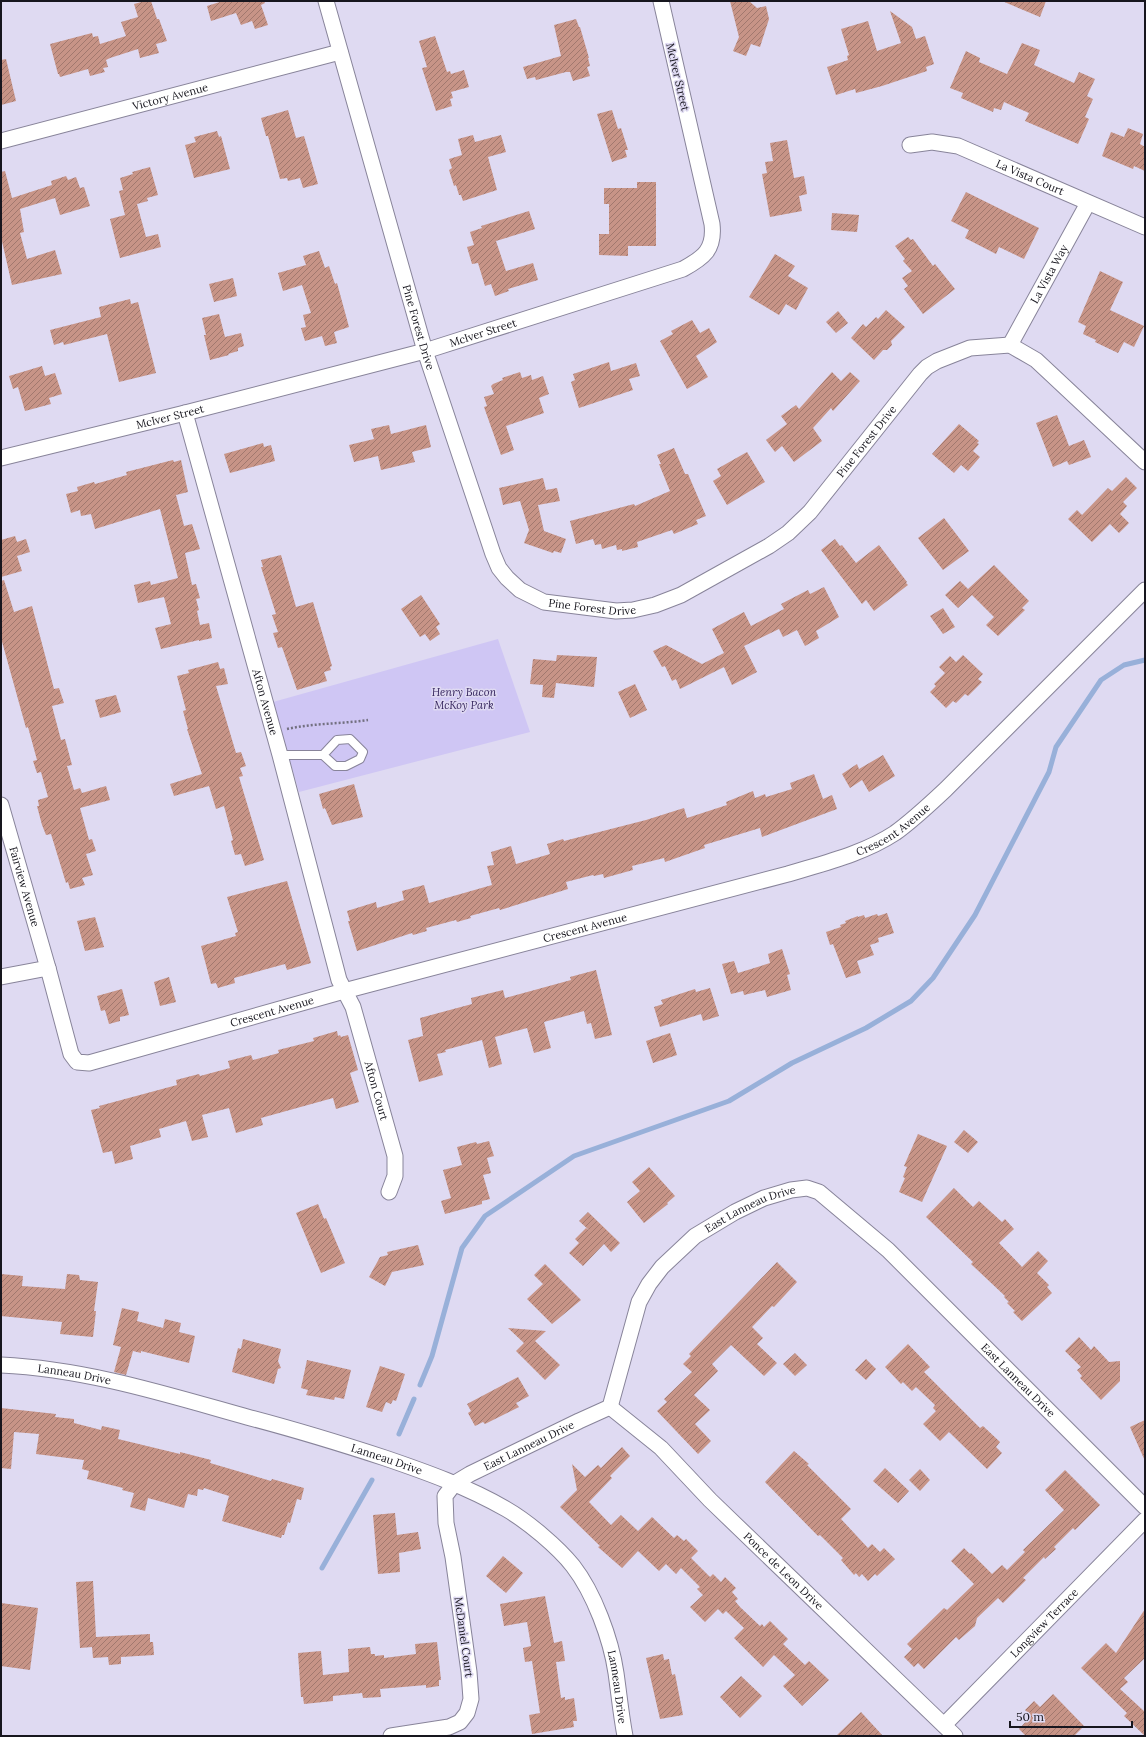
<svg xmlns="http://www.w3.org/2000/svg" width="1146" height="1737" viewBox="0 0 1146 1737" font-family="Lora,serif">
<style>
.park{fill:#cfc6f4}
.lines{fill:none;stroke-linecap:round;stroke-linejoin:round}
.stream{stroke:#98b0d9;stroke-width:5}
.building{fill:url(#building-hatch)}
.lane-casing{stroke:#88849a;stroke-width:10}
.street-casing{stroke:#88849a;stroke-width:17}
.path{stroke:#737080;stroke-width:2.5;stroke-dasharray:2 2;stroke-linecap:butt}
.lane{stroke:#fff;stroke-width:8}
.street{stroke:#fff;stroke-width:15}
.labels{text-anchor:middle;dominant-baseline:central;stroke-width:3;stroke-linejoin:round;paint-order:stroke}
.street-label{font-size:11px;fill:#17161e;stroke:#dfdaf2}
.park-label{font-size:11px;font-style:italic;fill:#37275f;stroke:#dfdaf2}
</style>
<defs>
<pattern id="building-hatch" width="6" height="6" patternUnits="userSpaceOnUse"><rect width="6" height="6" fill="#c79487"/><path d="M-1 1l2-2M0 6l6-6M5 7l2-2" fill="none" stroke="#a1786e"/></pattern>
</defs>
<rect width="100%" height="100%" fill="#dfdaf2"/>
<path class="park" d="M498,639L530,732L299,792L273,702Z"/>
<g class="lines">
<g class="stream">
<path d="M420,1385L432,1356L462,1248L485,1216L574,1156L729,1101L792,1063L866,1028L911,1001L933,978L975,915L1049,772L1056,747L1101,680L1124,665L1145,660"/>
<path d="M399,1434L414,1399"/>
<path d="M322,1568L372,1480"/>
</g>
</g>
<g class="building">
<path d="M145,1H151L157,19H159L167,41L156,44L159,53L140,58L138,49L110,58L106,60L108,67L103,68L105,72L90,76L88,69L60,77L59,74H58L50,44L92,33L93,37L98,36L100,44L126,36L121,22L138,17L134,4Z"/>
<path d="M223,1H264L265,3L261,5L268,25L255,29L252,21L241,25L236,13L211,21L207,6Z"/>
<path d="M730,1H749L757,8L766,6L769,19L760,47L751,44L746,56L733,51L739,37Z"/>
<path d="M1002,1H1046L1040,17Z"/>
<path d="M890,11L912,27L916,39L925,36L934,64L926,67L927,71L882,86L856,93L855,89L836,95L827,67L848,60L847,56L849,55L841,29L868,21L877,51L901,43Z"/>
<path d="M576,19L579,27H580L589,58H588L590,66L587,67L590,76L573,81L570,72H566L536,80L535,77L527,79L523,67L561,56L554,25Z"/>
<path d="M435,36L447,72L450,71L451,74L464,70L469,87L451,92L453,98L450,99L452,106L436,111L422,68L427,67L419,41Z"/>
<path d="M1022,43L1040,50L1034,65L1074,83L1079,72L1095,79L1087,96L1093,99L1085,117L1089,119L1078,144L1025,121L1029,113L1004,102L1001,110L994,108L993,112L961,98L963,93L950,88L966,51L980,58L979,62L1007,74Z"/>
<path d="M6,59L16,101L1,105V60Z"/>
<path d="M288,110L296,138L304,136L318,184L303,188L300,178L288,181L287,178L280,179L268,136H266L261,118Z"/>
<path d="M612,110L618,129L621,128L628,150H625L627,157L612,162L597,114Z"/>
<path d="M1128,128L1143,134L1140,144L1145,147V171L1134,166L1133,169L1102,156L1111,132L1124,137Z"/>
<path d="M217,131L219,137L221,136L230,169L194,178L185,145L196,142L194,137Z"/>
<path d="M473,135L475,142L501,135L506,152L488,157L497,190L463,201L461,195H459L456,185L454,186L449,170L452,168L449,159L462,155L458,139Z"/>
<path d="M787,140L794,178L804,176L807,194L799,196L802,211L770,217L762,174L767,173L765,162L773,161L770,143Z"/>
<path d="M150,167L158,195L147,198L148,201L137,204L146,237L158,234L161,247L120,258L110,219L125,215L119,191L123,190L120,178L133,174L132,172Z"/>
<path d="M5,171L12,198L52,185L51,181L66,176L68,180L76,177L80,188L84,187L90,206L60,215L55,198L20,209L24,232L20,233L27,259L55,250L62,274L12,285L1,237V172Z"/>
<path d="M637,182H656V246H628V256L599,255V234H609V204H604V188H637Z"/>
<path d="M966,192L1039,228L1024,259L999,247L996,254L965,238L969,230L951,221Z"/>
<path d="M529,211L535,229L496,241L506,271L533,263L538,280L508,289L509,291L495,296L491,284L485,286L478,263L472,264L467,247L474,245L470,232L482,228L481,226Z"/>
<path d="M832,213L859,215L857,232L831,230Z"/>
<path d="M908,237L911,240L913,239L933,266L935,264L955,289L923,314L904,289L908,286L902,278L912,271L903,261L905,259L895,246Z"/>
<path d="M319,251L325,268L329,266L335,284L337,283L349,327L334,332L337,343L325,346L322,336L305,341L301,328L306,327L303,315L311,313L302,285L283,291L278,273L306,265L303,256Z"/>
<path d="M775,254L795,266L788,276L808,288L796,310L786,304L779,315L749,297Z"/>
<path d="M1100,271L1123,282L1110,310L1144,326L1134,347L1124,342L1118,353L1095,342L1096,340L1083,334L1086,326L1078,322Z"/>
<path d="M233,278L237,296L214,302L209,284Z"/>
<path d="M130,299L131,304L138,302L156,373L119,382L107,334L64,345L63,342L54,345L50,330L101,317L99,307Z"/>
<path d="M886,310L905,327L891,341L892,345L887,350H883L874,360L851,338L863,324L866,327L876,317L878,319Z"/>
<path d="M838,311L848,323L836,333L826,322Z"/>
<path d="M219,314L225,337L241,333L244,346L238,348V351L228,354L229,355L210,360L204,335H206L202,318Z"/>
<path d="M692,320L700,333L709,328L717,342L696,356L708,377L687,389L660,341L673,334L671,331Z"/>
<path d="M609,362L611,371L636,363L640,376L629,379L633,390L579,408L571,382L575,380L573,374Z"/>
<path d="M42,366L45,376L55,373L62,394L49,398L51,404L25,411L18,387L13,389L9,376Z"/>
<path d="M520,372L522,378L531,375L532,380L543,376L549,394L539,398L544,413L506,426L514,450L501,455L484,407L487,406L484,397L494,394L491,386L493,384L503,380L502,378Z"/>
<path d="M832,372L841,381L850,372L860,381L833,411L831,408L813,428L822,441L794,462L782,446L775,452L766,440L787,424L781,416L796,405L799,409Z"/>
<path d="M1057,415L1069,446L1084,440L1091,457L1069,465L1067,461L1053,467L1036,423Z"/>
<path d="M959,424L979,441L977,443L979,444L973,451L980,457L968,471L961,465L954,473L932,454Z"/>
<path d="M389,425L391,434L426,425L431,447L412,452L415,462L381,470L378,456L354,462L349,445L374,439L371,429Z"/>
<path d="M263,443L264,447L271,445L275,461L230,473L224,454Z"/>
<path d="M674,448L685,474H688L706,516L696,520L698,524L674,534L672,530L637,542L638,547L622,551V549L617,550L616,545L602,549L601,544L595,545L593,539L576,544L570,521L634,504L635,506L670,491L659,464H661L657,455Z"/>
<path d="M747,452L765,482L727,505L713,481L721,476L717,469Z"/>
<path d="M173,460L174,462L181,460L188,492L176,495L184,526L192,524L200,549L185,553L192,585L196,584L200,598L196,599L199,610L197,611L200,625L209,623L212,638L199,641V640L161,649L155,628L171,624L164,597L138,603L134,585L150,581L151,585L178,578L160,509L95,529L91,514L81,516L80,510L71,513L66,494L78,491L77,487L94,482L95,484L127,475L126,472Z"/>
<path d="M1126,477L1137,488L1123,502L1127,506L1120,514L1129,523L1119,533L1110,524L1092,542L1068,519L1077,510L1082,515L1108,488L1112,491Z"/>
<path d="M543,478L546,490L557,488L560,501L538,505L544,531L566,539L561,553L554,551L553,553L524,543L529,530L520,501L503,505L499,488Z"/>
<path d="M944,518L969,551L943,570L918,538Z"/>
<path d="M15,536L17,542L26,539L30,552L17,556L22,571L1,577V540Z"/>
<path d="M835,539L840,546L842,545L856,563L879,545L907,582L906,583L908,585L874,611L866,600L862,604L821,550Z"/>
<path d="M281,555L296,607L313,602L332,666L330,667L331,670L324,672L327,681L297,690L282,647L278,648L273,633L278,632L272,615L276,614L261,567H263L261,560Z"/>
<path d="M994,565L1029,601L1022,608L1025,610L998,636L986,625L994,617L972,595L958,608L945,595L960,581L968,589Z"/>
<path d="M4,580L14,612L32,606L54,689L59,688L64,703L52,706L61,740L65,739L72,765L67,766L74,790L80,788L82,793L106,786L110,800L80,808L89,840L92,839L96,851L86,854L93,875L82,878L85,885L70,889L68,882L66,883L51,834L46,835L42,825L37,806H39L38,800L48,797L41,772L37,773L33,761L37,760L28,727L26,728L1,638V581Z"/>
<path d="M824,587L839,617L816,631L819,638L805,646L797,630L783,637L779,629L744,646L757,672L732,685L724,667L680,689L676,679L672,681L665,666L662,667L653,651L666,645L702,664L724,653L712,629L744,612L751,626L784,609L781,604L808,590L810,594Z"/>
<path d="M421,595L440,624L436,627L440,634L430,641L425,634L420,637L401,609Z"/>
<path d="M943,608L955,627L943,634L930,616Z"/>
<path d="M557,655L597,657L594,687L556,683L554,698L542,697L543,685L530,684L533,659L556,661Z"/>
<path d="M963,655L983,674L978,679L982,682L968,696L965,694L956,703L953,701L946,708L930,692L936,686L934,684L945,673L939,667L950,656L956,662Z"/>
<path d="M218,662L220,669L224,668L228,684L216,686L236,753L241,752L246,766L240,768L243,776L239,777L264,860L245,866L241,854L235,855L231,841L233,840L224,806L216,809L209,786L174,796L170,784L202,774L187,729H188L183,711L186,710L177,676L189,673L188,670Z"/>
<path d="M635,684L647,710L630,718L618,692Z"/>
<path d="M116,695L121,712L100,718L95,700Z"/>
<path d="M883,755L895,776L869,792L862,780L850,788L842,774L857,764L859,769Z"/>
<path d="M814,774L823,799L832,795L837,809L762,837L760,828L704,845L705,848L665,862L664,858L632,866L633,870L604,878L603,874L594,876L593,875L566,882L568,889L500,910L499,908L470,916L471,918L457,922L456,920L426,928L427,931L413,935L412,933L357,951L348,921H350L347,911L376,902L377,908L404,900L402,891L424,885L429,903L492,885L487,866L494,865L491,852L511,846L516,864L550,854L547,844L563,839L564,841L646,820L684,808L687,818L727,805L726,802L753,791L755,798L765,794L766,797L792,789L790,783Z"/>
<path d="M354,784L363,817L332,825L325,808L323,809L319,794Z"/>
<path d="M287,881L311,963L287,970L285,964L234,978L235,983L218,988L216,983L211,984L201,946L236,936L235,933L238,932L227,897Z"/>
<path d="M887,913L894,933L878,938L879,942L870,945L874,955L857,961L861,973L846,978L833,944L830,945L826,932L841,927L840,925L846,923L845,921L858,916V917L864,915L865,918L877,914L878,916Z"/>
<path d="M95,917L104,947L85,951L77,921Z"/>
<path d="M782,949L790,974L787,975L791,990L767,997L765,990L744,995L743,991L731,994L722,964L734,961L738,973L770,963L768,954Z"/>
<path d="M596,970L612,1035L595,1039L591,1023L587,1024L584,1011L544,1022L551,1048L534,1053L527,1028L495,1037L502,1064L489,1068L482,1040L445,1050L446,1052L437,1054L443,1075L419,1082L408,1040L423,1036L420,1018L472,1004L471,998L503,990L505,998L571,980L570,977Z"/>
<path d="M169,977L176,1002L160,1006L154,982Z"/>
<path d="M710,988L719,1016L703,1021L701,1014L660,1027L654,1007L663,1004L661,1000L695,989L696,992Z"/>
<path d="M122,989L129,1015L120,1017V1021L109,1024L105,1010L101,1011L97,996Z"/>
<path d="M337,1031L338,1036L340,1035L341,1037L348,1035L358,1070L350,1073L359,1102L336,1109L333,1098L261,1118L263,1125L236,1133L229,1108L202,1115L208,1137L192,1141L186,1121L159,1129L161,1137L130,1146L133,1159L115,1164L112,1151L103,1153L91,1110L100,1108L99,1106L177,1085L176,1080L199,1074L200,1076L230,1068L228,1061L251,1055L253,1060L279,1053L278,1050L314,1041L313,1038Z"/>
<path d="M670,1033L677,1055L653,1063L646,1041Z"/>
<path d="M964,1130L978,1142L968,1153L954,1142Z"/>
<path d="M918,1134L947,1146L922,1202L899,1192L905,1178L903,1177L907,1167L904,1166Z"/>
<path d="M489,1141L494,1156L487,1158L491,1173L483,1175L490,1199L482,1201V1204L445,1214L441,1201L451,1198L443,1170L462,1165L457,1147L476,1142L477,1144Z"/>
<path d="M649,1167L675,1196L667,1203L668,1204L644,1223L627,1202L640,1191L632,1182Z"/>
<path d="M954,1188L973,1207L979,1201L1002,1222L1005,1219L1014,1229L999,1243L1022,1267L1038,1251L1048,1261L1037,1273L1049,1285L1047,1287L1052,1293L1022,1321L1013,1312L1015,1311L1007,1303L1009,1302L1004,1297L1005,1296L971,1264L973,1262L926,1217Z"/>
<path d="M318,1204L324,1219L326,1218L345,1263L321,1273L296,1213Z"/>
<path d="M588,1212L620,1243L611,1252L604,1244L583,1266L569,1253L579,1243L575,1239L586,1228L590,1231L579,1221Z"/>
<path d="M418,1245L424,1265L392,1272L385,1286L369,1277L380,1257L388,1255L387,1252Z"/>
<path d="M777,1262L797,1282L774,1307L772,1306L752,1327L763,1338L757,1344L777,1363L764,1376L731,1345L712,1364L718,1371L694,1395L710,1410L695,1424L711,1441L698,1454L657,1411L667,1402L664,1399L692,1372L683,1364L691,1356L689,1354Z"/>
<path d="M545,1264L581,1300L552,1324L527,1299L543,1284L534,1275Z"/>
<path d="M1,1274L23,1276L22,1286L65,1289L67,1274L79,1275L80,1280L98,1282L94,1311H96L93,1337L60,1334L62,1322L1,1316Z"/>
<path d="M122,1308L139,1312L137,1321L163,1328L165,1319L181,1323L179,1332L195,1336L189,1363L141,1351V1353L133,1351L126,1375L114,1372L121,1347L113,1345Z"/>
<path d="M508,1328L546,1331L535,1341L560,1365L545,1380L516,1351L524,1343Z"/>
<path d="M1079,1337L1091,1350L1094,1346L1109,1362L1120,1361V1381L1101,1400L1080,1378L1082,1376L1077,1370L1081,1367L1065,1351Z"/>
<path d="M243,1339L281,1349L278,1361L281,1368L278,1369L274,1384L232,1372L238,1348L241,1349Z"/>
<path d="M908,1344L930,1367L924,1372L980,1428L983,1426L1000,1442L996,1447L1002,1453L987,1469L949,1432L940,1441L923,1424L936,1411L933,1408L935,1405L916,1387L912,1391L903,1382L901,1384L885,1367Z"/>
<path d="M795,1353L807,1365L795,1376L783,1364Z"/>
<path d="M866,1359L876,1369L866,1380L855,1370Z"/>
<path d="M307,1360L351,1370L344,1399L335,1397L334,1400L306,1395L308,1390L301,1388Z"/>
<path d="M380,1366L405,1374L396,1401L393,1400L391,1404L386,1402L382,1412L366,1407Z"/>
<path d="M518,1377L529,1396L516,1403L519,1407L485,1424L483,1422L475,1426L468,1413L471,1411L467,1404Z"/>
<path d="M1,1408L56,1414L55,1417L74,1419V1423L101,1430L102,1426L120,1430L118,1439L180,1454V1452L211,1460L210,1463L271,1481L272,1479L304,1488L301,1500L297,1499L290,1523L288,1522L284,1535H282L281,1538L222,1521L229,1496L204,1488L203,1490L198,1489L197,1496L188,1494L184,1508L148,1498L145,1511L130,1507L134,1493L122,1490L123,1488L87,1479L89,1471L82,1469L84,1460L36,1454L39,1434L14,1432L11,1469L1,1468Z"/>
<path d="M1145,1420V1461L1130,1427Z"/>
<path d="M622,1447L630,1456L610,1476L612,1478L589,1502L611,1525L621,1515L638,1531L652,1517L674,1538L677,1535L684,1541L686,1539L698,1551L691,1558L710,1577L713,1574L721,1582L725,1577L736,1588L732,1592L738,1599L735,1601L740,1607L760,1626L762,1624L764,1627L770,1621L788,1639L783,1644L805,1665L809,1661L829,1680L802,1706L783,1686L795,1675L774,1655L763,1667L734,1638L744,1628L726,1611L723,1614L718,1609L705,1622L690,1607L703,1595L697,1589L700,1587L681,1568L676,1574L666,1564L659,1571L638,1551L622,1568L598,1547L600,1546L560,1507L577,1490L572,1464L585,1477L598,1465L601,1468Z"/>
<path d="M794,1451L809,1464L807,1465L851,1509L841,1519L868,1548L872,1544L880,1552L884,1548L895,1559L877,1576L875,1574L868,1581L862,1574L859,1577L856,1573L854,1575L841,1560L843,1558L820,1535L818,1536L765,1482Z"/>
<path d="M885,1468L909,1491L898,1503L873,1481Z"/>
<path d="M920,1469L930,1480L920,1491L909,1480Z"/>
<path d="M1065,1470L1100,1505L1075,1530L1073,1528L1054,1547L1056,1549L1045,1559L1044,1557L1023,1578L1026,1580L1003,1603L998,1598L977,1618L975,1626L959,1640L956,1637L924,1669L918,1663L914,1667L904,1657L912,1649L907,1644L944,1608L947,1610L974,1584L951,1561L964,1548L970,1554L971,1553L992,1574L1002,1565L1007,1570L1025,1552L1023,1550L1064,1510L1045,1490Z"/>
<path d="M395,1513L397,1535L418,1532L421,1549L399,1553L400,1572L378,1574L373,1515Z"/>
<path d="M503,1556L523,1573L506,1593L486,1576Z"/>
<path d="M93,1581L96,1637L150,1634V1642H153L154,1655L121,1657V1664L109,1665L108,1657L93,1658L92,1647L80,1648L76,1582Z"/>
<path d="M545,1596L554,1643L562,1641L565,1661L556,1662L561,1698L565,1697V1700L574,1698L577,1721H573L574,1727L532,1734L529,1715L540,1713L532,1661L525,1662L523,1648L531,1646L527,1622L504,1626L500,1604Z"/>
<path d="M1,1603L38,1608L30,1670L1,1666Z"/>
<path d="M1145,1609V1658L1124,1678L1128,1682L1120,1689L1145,1712V1736L1124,1716L1127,1713L1081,1668L1106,1643L1116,1653Z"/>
<path d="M437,1642L441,1680H439V1686L426,1688V1685L380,1689L381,1697L363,1698L362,1693L333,1696V1701L304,1704L303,1697H301L298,1653L321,1651L323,1675L349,1672L348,1649L370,1647L371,1654H375V1656L384,1655V1658L416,1654L415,1644Z"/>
<path d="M663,1654L664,1660L669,1659L672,1675L675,1674L683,1715L660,1719L646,1658Z"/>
<path d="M741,1676L762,1696L740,1718L720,1697Z"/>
<path d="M1053,1694L1084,1726L1074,1736H1026L1019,1729L1031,1716L1025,1710L1034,1701L1040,1707Z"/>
<path d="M861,1712L883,1736H836Z"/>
</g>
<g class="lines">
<g class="lane-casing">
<path id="lane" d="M280,755H323L335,766H346L360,759L363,752L350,739L337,740L323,755"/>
</g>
<g class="street-casing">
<g id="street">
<path id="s1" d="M326,1L425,351L493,554L499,568L507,578L520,590L544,602L616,611L633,610L655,605L681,595L769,546L788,533L810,512L920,374L927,367L937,361L970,348L1010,345L1036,360L1051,374L1145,462"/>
<path id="s2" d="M1,141L340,52"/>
<path id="s3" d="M910,145L932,142L958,146L1145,227"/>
<path id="s4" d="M1010,345L1088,203"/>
<path id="s5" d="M185,413L280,755L339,980L353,1007L395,1156V1176L389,1192"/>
<path id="s6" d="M1,458L185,413L425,351L683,269C703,258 715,250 712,224L661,1"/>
<path id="s7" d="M1,805L48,968"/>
<path id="s8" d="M1,977L48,968L71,1054L77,1062L89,1063L344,991L788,874C824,863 863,854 895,833C913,820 930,804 946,789L1145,590"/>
<path id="s9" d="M1,1365C86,1369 165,1394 247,1417C293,1429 339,1443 385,1458C426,1472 468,1487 506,1509C527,1521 558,1547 573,1566C594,1593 611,1639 616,1673C619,1694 621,1715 625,1736"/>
<path id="s10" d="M610,1407L661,1448L710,1500L955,1736"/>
<path id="s11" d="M944,1725L1145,1520"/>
<path id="s12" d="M391,1736L449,1727L460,1722L467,1713L471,1699L469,1672L453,1557L446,1523L445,1496L455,1483L470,1474L579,1421L610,1407L639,1302L649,1284L662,1267L695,1236L735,1212L764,1198L791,1190L807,1188L819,1192L888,1250L1145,1507"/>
</g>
</g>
<path class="path" d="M287,729C314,723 341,724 368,720"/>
<use href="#lane" class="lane"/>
<use href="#street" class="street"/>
</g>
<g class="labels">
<g class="street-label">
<text transform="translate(678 77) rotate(77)">McIver Street</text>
<text stroke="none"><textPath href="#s2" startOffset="175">Victory Avenue</textPath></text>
<text stroke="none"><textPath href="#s3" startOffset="127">La Vista Court</textPath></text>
<text stroke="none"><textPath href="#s4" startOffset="81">La Vista Way</textPath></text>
<text stroke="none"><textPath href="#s1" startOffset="339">Pine Forest Drive</textPath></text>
<text stroke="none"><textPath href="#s6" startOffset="498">McIver Street</textPath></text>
<text stroke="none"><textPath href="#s6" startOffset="174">McIver Street</textPath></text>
<text stroke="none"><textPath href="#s1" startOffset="1035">Pine Forest Drive</textPath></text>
<text stroke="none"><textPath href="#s1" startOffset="699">Pine Forest Drive</textPath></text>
<text stroke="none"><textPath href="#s5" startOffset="300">Afton Avenue</textPath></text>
<text stroke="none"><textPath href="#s8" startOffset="998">Crescent Avenue</textPath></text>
<text stroke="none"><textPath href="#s7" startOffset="85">Fairview Avenue</textPath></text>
<text stroke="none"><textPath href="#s8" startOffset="673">Crescent Avenue</textPath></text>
<text stroke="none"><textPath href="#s8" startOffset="349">Crescent Avenue</textPath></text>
<text stroke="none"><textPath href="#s5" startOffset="705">Afton Court</textPath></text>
<text stroke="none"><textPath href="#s12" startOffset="749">East Lanneau Drive</textPath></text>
<text stroke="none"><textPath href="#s9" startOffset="74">Lanneau Drive</textPath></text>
<text stroke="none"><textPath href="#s12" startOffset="1097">East Lanneau Drive</textPath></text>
<text stroke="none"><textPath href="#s12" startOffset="401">East Lanneau Drive</textPath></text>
<text stroke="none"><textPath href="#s9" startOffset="398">Lanneau Drive</textPath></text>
<text stroke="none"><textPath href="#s10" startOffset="239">Ponce de Leon Drive</textPath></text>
<text stroke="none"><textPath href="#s11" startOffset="143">Longview Terrace</textPath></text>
<text transform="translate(464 1637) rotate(82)">McDaniel Court</text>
<text stroke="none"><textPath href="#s9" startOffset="746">Lanneau Drive</textPath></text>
</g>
<g class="park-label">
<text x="464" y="692">Henry Bacon<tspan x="464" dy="13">McKoy Park</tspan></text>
</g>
</g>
<rect width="1146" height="1737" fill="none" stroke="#17161e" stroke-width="4"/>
<path d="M1010 1721v6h122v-6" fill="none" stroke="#17161e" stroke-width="2"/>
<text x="1016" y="1721" font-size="12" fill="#17161e" stroke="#dfdaf2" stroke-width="3" paint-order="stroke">50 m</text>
</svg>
